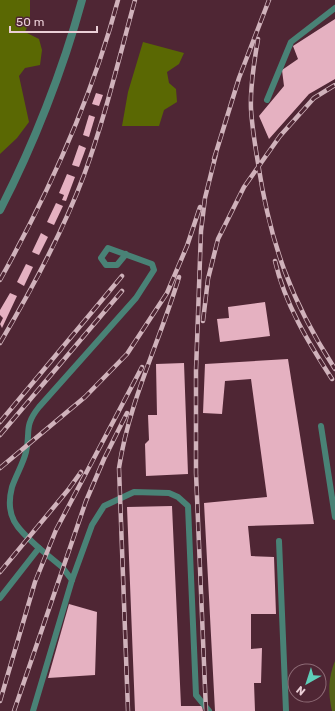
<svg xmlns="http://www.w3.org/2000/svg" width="335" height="711" viewBox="0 0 335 711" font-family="Rubik,sans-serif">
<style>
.green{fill:#556117}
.forest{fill:#5a6803}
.building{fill:#e5b1c1}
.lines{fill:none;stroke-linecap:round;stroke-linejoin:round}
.service{stroke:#498276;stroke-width:6}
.minor{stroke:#498276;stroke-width:8}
.rail-casing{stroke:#d0b2bb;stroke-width:4.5}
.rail{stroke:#4f2634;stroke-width:3;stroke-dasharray:9;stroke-linecap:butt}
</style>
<rect width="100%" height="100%" fill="#4f2634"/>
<path class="green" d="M335,661V711H332C328,693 328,678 335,661Z"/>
<g class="forest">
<path d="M0,0H30V20L25,32L39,39L42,50L40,65L25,68L19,76L29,122L17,138L0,154Z"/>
<path d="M143,42L184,53L179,64L167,72L169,83L176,89L177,102L164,110L159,126H122L128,92Z"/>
</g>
<g class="building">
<path d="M335,19V79L309,94L269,139L259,116L284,86L282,70L298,59L293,46Z"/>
<path d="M96,93L103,95L99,106L92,104Z"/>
<path d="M89,115L95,117L89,137L83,135Z"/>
<path d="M79,145L86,148L79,167L72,165Z"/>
<path d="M67,174L75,177L66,201L62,200L64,195L59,193Z"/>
<path d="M56,203L63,206L54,225L47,222Z"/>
<path d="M41,233L48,237L39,255L32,252Z"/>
<path d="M26,264L33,267L24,286L17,282Z"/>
<path d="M10,293L17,296L2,328L0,324L3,318L0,315V310Z"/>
<path d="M265,302L270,336L220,342L217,319L229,318L228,307Z"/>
<path d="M288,359L314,524L248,526L251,556L274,557L276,614H251V649L262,648L261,683H254L255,711H215L204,503L267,497L251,379L225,381L222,414L203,413L205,364Z"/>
<path d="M184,363L188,474L146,476L145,444L149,440L148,415H157L156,364Z"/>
<path d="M172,506L181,706H202L203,711H135L127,507Z"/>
<path d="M69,604L97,612L95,675L48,678Z"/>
</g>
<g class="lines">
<g class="service">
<path d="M267,100L291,42L335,8"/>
<path d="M321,426L335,517"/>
<path d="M279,541L286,711"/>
<path d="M39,548C18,529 4,518 12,487C16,475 23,464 26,452C31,432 23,427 39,407L136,298L154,270L152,264L108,248L101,258L106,265H117L126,254"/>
<path d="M0,598L39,548L62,567L72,580"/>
<path d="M33,711L72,580L92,525L104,506L134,492L169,493L178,497L188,506L196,695L209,711"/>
</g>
<path class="minor" d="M0,210C33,146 63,70 82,0"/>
<g class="rail-casing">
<g id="rail">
<path d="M258,39C254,62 250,86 251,109C252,127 255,145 258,163C270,243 291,301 335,369"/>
<path d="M214,159L239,78L269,0"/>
<path d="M275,261C285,304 308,342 332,379"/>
<path d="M0,280C49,192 92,98 118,0"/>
<path d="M203,321L208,279L218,239L244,187L280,136L314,98L335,85"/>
<path d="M0,343C32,289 62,234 84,175C105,118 119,58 135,0"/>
<path d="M0,422L122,276"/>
<path d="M0,435L122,291"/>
<path d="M0,468L85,397L127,354L167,293L187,246L200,207"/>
<path d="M0,572L68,490L81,472"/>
<path d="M0,701L35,582L56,530L142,367"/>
<path d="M14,711L86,501L104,459L127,413"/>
<path d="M128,711L119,468C129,401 160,341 179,277"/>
<path d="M206,711L196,473V371L201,231L205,198L216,154"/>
</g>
</g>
<use href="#rail" class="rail"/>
</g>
<g transform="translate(307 683) rotate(219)"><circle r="19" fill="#4f2634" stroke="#8d6a75"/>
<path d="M0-3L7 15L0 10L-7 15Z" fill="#5eceb8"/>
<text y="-6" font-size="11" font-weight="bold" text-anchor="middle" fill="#ebcfd7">N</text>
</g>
<path d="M10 26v6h87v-6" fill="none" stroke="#ebcfd7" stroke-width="2"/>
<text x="16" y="26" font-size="12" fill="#ebcfd7" stroke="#4f2634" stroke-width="3" paint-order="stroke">50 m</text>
</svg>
